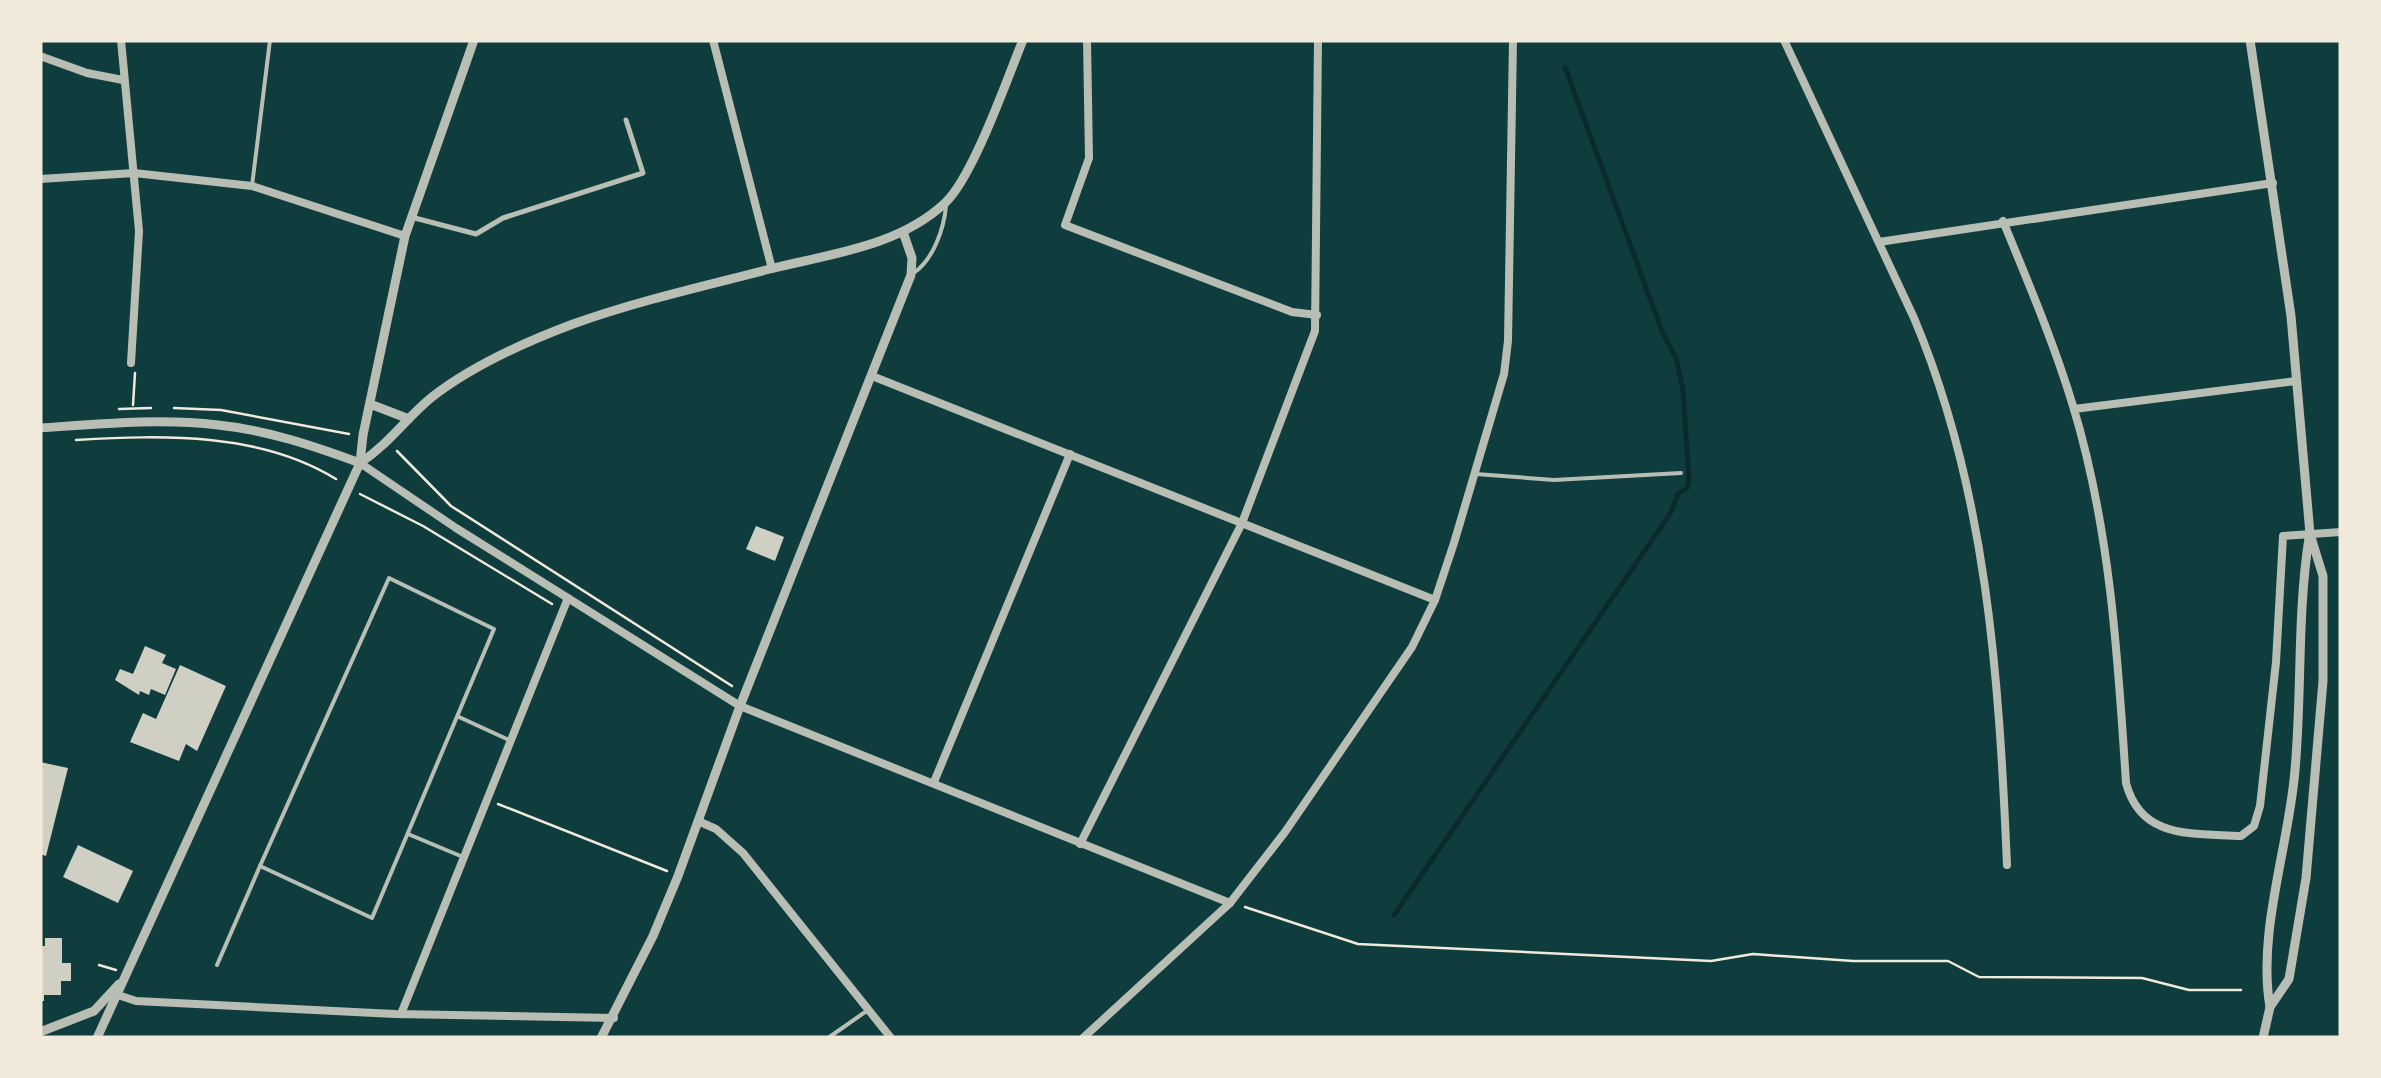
<svg xmlns="http://www.w3.org/2000/svg" width="2381" height="1078" viewBox="0 0 2381 1078" font-family="'Work Sans',sans-serif">
<style>
.lines{fill:none;stroke-linecap:round;stroke-linejoin:round}
.stream{stroke:#0a2a2b;stroke-width:5}
.building{fill:#cfcfc3}
.path{stroke:#f1e9da;stroke-width:2.5}
.service{stroke:#b8beb3;stroke-width:4}
.pedestrian{stroke:#b8beb3;stroke-width:5}
.minor{stroke:#b8beb3;stroke-width:8}
.tertiary{stroke:#b8beb3;stroke-width:9}
</style>
<rect width="100%" height="100%" fill="#0f3d3e"/>
<g class="lines">
<path class="stream" d="M1394,915L1670,514L1678,494L1687,488L1689,481L1683,390L1676,358L1663,334L1565,67"/>
</g>
<g class="building">
<path d="M756,526L784,537L775,561L746,549Z"/>
<path d="M145,646L166,655L162,663L176,669L165,695L151,689L149,695L140,691L139,695L115,680L120,669L133,674Z"/>
<path d="M180,665L226,686L197,751L186,744L179,761L130,742L143,713L156,719Z"/>
<path d="M40,762L68,768L46,856L40,854Z"/>
<path d="M78,845L133,871L118,903L63,877Z"/>
<path d="M45,938H62V963H71V981H61V995H44V1001H40V946H45Z"/>
</g>
<g class="lines">
<g class="path">
<path d="M133,405L135,373"/>
<path d="M174,408L221,410L349,434"/>
<path d="M119,409L151,408"/>
<path d="M76,440C163,435 260,432 336,479"/>
<path d="M397,451L451,506L732,686"/>
<path d="M360,494L423,526L552,604"/>
<path d="M498,804L667,871"/>
<path d="M1245,907L1358,944L1711,961L1753,954L1853,961H1948L1979,977L2142,978L2189,990H2241"/>
<path d="M99,965L116,970"/>
</g>
<g class="service">
<path d="M252,186L270,40"/>
<path d="M915,272C934,258 944,228 946,206"/>
<path d="M1476,474L1554,480L1681,473"/>
<path d="M389,578L494,629L372,918L260,866Z"/>
<path d="M459,717L509,740"/>
<path d="M408,834L463,857"/>
<path d="M217,965L260,866"/>
<path d="M828,1038L868,1010"/>
</g>
<path class="pedestrian" d="M411,217L476,234L503,218L643,173L626,120"/>
<g class="minor">
<path d="M121,40L139,231L131,363"/>
<path d="M713,40L772,269"/>
<path d="M1087,40L1089,158L1065,225L1292,312L1317,315"/>
<path d="M1784,40L1914,318C1987,491 1999,678 2007,865"/>
<path d="M40,56L87,73L123,80"/>
<path d="M40,179L134,173L252,186L405,236"/>
<path d="M2003,221C2028,282 2054,343 2073,406C2110,527 2118,658 2126,783C2141,840 2193,833 2241,836L2254,826L2260,806L2276,662L2283,536L2341,532"/>
<path d="M1879,242L2273,183"/>
<path d="M872,376L1435,600"/>
<path d="M2074,409L2296,381"/>
<path d="M360,463L456,528L740,706L1230,903"/>
<path d="M934,782L1070,454"/>
<path d="M698,821L716,829L743,853L891,1038"/>
<path d="M1080,844L1242,523L1315,331L1318,40"/>
<path d="M118,995L136,1001L395,1014L614,1018"/>
<path d="M401,1014L568,598"/>
<path d="M1083,1038L1230,903L1285,832L1412,647L1435,600L1454,543L1504,374L1508,341L1513,40"/>
</g>
<g class="tertiary">
<path d="M2250,40L2291,316L2310,534L2323,576V681L2306,878L2289,979L2270,1007L2263,1038"/>
<path d="M370,404L409,419"/>
<path d="M40,428C99,424 159,418 218,425C267,430 314,446 360,463"/>
<path d="M360,463L363,435L405,236L474,40"/>
<path d="M2270,1007C2257,932 2289,846 2295,770C2302,693 2297,615 2309,538"/>
<path d="M40,1032L94,1011L119,984"/>
<path d="M97,1038L360,463C391,442 405,419 432,397C473,365 525,342 573,324C637,301 704,286 770,269C829,254 898,247 945,203C973,177 1007,79 1023,40"/>
<path d="M601,1038L653,936L678,876L740,706L911,275L912,258L903,232"/>
</g>
</g>
<rect width="2381" height="1078" fill="none" stroke="#f1e9da" stroke-width="85"/>
</svg>
